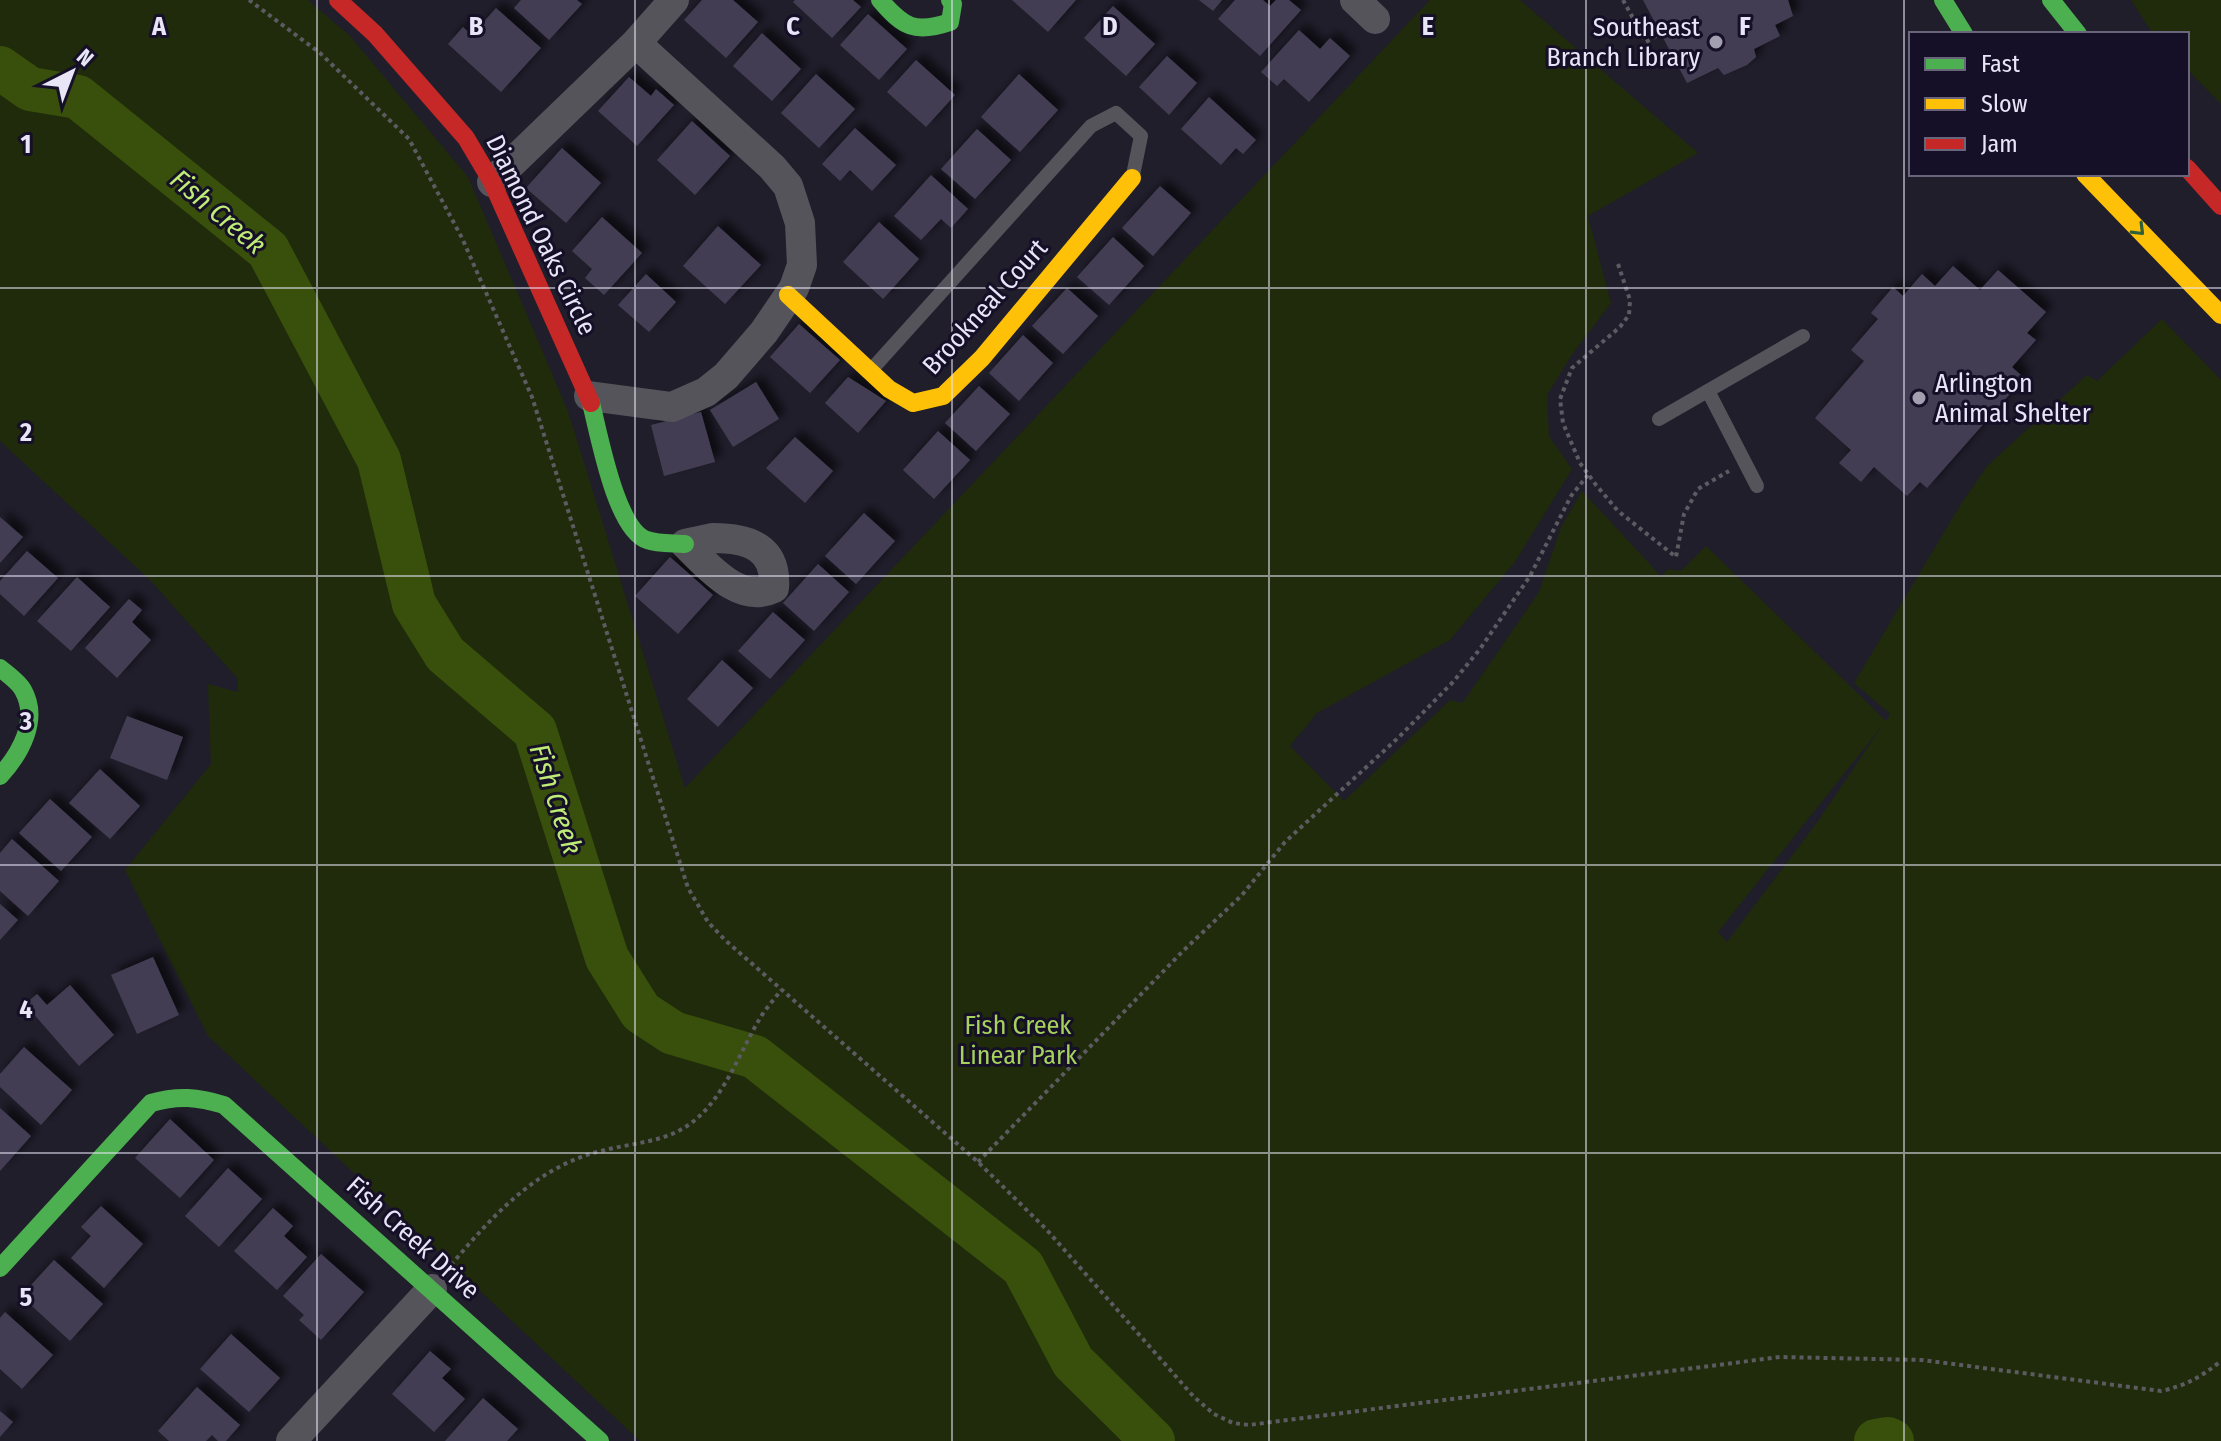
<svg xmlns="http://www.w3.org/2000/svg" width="2221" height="1441" viewBox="0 0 2221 1441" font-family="'Fira Sans Condensed',sans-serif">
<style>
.green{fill:#1f2b0a;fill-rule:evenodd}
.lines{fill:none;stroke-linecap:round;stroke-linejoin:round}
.river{stroke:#394f0c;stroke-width:44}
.building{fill:#433e53;filter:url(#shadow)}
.path{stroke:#5c5b61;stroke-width:4;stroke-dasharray:4 4;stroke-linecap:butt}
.lane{stroke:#56545b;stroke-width:14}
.street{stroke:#56545b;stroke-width:30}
.fast{stroke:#4caf50;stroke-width:18}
.slow{stroke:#ffc107;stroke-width:18}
.jam{stroke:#c62828;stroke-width:18}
.oneway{stroke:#305f3c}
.grid{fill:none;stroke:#e8e5f7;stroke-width:2;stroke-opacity:0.55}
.poi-dot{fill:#a29fb0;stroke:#150f27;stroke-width:3}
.labels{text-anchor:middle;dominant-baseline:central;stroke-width:6;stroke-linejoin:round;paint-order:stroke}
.poi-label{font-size:26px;fill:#e8e5f7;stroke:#150f27;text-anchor:end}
.street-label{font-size:26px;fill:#e8e5f7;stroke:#150f27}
.park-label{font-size:26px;fill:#a6d25c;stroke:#150f27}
.water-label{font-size:28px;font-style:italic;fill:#bfec76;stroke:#150f27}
.grid-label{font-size:26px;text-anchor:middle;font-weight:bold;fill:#e8e5f7;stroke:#150f27;stroke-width:6;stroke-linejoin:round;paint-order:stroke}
</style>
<defs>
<filter id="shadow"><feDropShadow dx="7" dy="-7" stdDeviation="4" flood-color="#0009"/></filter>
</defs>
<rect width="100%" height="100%" fill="#201e2b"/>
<g class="green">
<path d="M0,0H308L350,36L468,177L568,411L685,788L1430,0H1520L1698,153L1588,216L1611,303L1571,356L1547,395L1549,436L1572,469L1515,562L1450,640L1317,713L1290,746L1344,801L1450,700L1462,703L1464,701L1539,592L1561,527L1582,491L1661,576L1668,569L1681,571L1706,546L1886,721L1890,714L1854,683L1961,504L1988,465L2087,375L2097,381L2162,319L2221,380V1441H640L208,1036L125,870L211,764L208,684L238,692V679L150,580L0,441ZM1882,726L1818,821L1727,942L1718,932Z"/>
<path d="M2131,0H2221V104L2187,69V34H2153Z"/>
</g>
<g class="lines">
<g class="river">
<path d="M0,68L30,89L78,97L268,250L379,460L414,604L445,654L535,731L607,958L641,1012L673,1033L755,1057L1023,1267L1073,1362L1153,1441"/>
<path d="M1876,1441L1888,1439L1892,1441"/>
</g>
</g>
<g class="building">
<path d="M521,0H577L582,4L549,40L514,8Z"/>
<path d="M702,0H733L758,22L726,58L684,20Z"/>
<path d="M795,0H853L861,7L832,38L793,2Z"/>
<path d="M1012,0H1076L1048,32Z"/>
<path d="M1199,0H1222L1213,11Z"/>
<path d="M1235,0H1263L1270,6L1276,0H1289L1301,10L1260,56L1218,19Z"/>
<path d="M1643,0H1788L1793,16L1775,25L1780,36L1754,49L1756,57L1747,65L1724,75L1718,68L1687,83Z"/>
<path d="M1113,6L1155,44L1126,76L1084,38Z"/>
<path d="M496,8L541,48L501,92L448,44L463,27L472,35Z"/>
<path d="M868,14L907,49L879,80L840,45Z"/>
<path d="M1299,30L1320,49L1330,38L1350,56L1309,102L1284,79L1277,86L1261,72Z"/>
<path d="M762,33L801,69L772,101L733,66Z"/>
<path d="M1167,56L1197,83L1169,115L1139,87Z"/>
<path d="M916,60L955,95L926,127L887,92Z"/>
<path d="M816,74L855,109L819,148L781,113Z"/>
<path d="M1019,74L1058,110L1020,152L981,117Z"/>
<path d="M629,77L651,96L656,89L674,105L637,146L598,111Z"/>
<path d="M1209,97L1256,140L1243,154L1236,148L1221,165L1181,129Z"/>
<path d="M692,121L730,156L695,195L657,160Z"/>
<path d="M855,128L896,165L872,191L850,170L840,181L822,164Z"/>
<path d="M977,129L1011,160L975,199L941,169Z"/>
<path d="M562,148L601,183L566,223L526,188Z"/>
<path d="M931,175L968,209L951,228L941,219L921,240L894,216Z"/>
<path d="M1160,186L1191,213L1153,256L1122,228Z"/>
<path d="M602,217L642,253L604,295L585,278L592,269L572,251Z"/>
<path d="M879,222L919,259L883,299L843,262Z"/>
<path d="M718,226L761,265L725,304L683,266Z"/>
<path d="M1113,237L1144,266L1109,305L1077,277Z"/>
<path d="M1953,266L1980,290L1998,270L2046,312L2027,333L2036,340L2012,367L2024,378L1927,488L1920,482L1907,496L1874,467L1861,482L1839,463L1851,450L1815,418L1864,361L1851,350L1878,319L1871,313L1893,287L1903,296L1922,274L1935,286Z"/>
<path d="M646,274L676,302L649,332L618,305Z"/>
<path d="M1067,288L1098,316L1063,354L1032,326Z"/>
<path d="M799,324L840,360L810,393L770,357Z"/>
<path d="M1023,335L1053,363L1019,401L989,373Z"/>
<path d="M848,377L886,401L858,433L825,403Z"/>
<path d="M756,382L779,419L733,447L710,410Z"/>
<path d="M979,386L1010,414L976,451L945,423Z"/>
<path d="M701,412L715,462L664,476L651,425Z"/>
<path d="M938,431L970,460L934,499L903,470Z"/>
<path d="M795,437L833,471L805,503L766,468Z"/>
<path d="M864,513L895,541L856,584L825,556Z"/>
<path d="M0,517L23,537L0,563Z"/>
<path d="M27,551L58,578L24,616L0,594V581Z"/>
<path d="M670,557L713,595L678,634L635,596Z"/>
<path d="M818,564L849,592L814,631L783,603Z"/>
<path d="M77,577L110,607L71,651L37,621Z"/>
<path d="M129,599L142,610L132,622L151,640L117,678L85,648Z"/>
<path d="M773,612L805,640L770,679L738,651Z"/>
<path d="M722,660L753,688L718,727L687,699Z"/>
<path d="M127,716L183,737L167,780L110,758Z"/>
<path d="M100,769L140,806L110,839L69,803Z"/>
<path d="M50,799L92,837L61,871L19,833Z"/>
<path d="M12,839L59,881L28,916L0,891V853Z"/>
<path d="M0,904L18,920L0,940Z"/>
<path d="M153,957L179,1015L137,1034L111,975Z"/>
<path d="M70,985L114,1035L79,1066L25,1004L37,994L47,1005Z"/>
<path d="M24,1047L72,1090L41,1125L0,1087V1074Z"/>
<path d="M0,1108L31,1136L0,1171Z"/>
<path d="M170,1119L214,1160L180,1198L135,1158Z"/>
<path d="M228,1168L262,1199L219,1247L185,1216Z"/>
<path d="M101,1206L143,1244L104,1288L71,1258L91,1236L81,1227Z"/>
<path d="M273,1208L293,1226L284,1236L307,1257L277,1290L234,1251Z"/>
<path d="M321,1254L364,1292L321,1340L299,1320L304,1315L283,1296Z"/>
<path d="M54,1260L103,1304L70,1341L21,1296Z"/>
<path d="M5,1312L53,1355L22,1389L0,1369V1318Z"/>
<path d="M231,1334L280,1378L249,1412L200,1369Z"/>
<path d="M430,1351L451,1369L442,1378L465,1399L434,1432L392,1394Z"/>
<path d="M197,1387L240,1425L226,1441H218L212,1435L206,1441H169L158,1431Z"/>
<path d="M483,1398L518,1429L507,1441H445Z"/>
<path d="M0,1411L13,1422L0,1437Z"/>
</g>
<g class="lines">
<g class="path">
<path d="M249,0L320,53L409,139L462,238L532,397L688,888L708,922L725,940L978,1162L1046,1229L1194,1397L1214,1414L1233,1423L1249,1425L1780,1357L1922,1360L2161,1391C2185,1386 2201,1377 2221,1361"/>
<path d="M1623,0L1646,42L1656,36"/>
<path d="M1618,264L1630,300L1629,315L1620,327L1572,368L1560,399L1563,423L1580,463L1596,485L1618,511L1676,557L1684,514L1698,489L1729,471"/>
<path d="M978,1162L1184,950L1242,895L1285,842L1399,737L1453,682L1480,649L1530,576L1571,496L1588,475"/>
<path d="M451,1265C494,1214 538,1165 605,1150C633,1143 663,1142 687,1126C723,1102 738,1055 759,1020C765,1009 774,1000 781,990"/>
</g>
<g class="lane">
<path d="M873,368L1091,126L1116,113L1141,136L1133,175"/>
<path d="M1708,391L1757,486"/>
<path d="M1659,419L1803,336"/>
</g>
<g class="street">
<path d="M1355,0L1375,19"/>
<path d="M492,182L636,43L674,0"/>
<path d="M589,396L672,407L706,392L726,376L764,332L794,288L802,265L800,223L788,186L772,167L636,43"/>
<path d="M713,538C748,538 777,547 774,588C739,605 708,566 685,544Z"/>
<path d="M291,1441L432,1289"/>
</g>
<g class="fast">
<path d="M880,0C903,27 915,34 950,22L953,4L950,0"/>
<path d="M1943,0L1964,34"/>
<path d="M2051,0L2078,34"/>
<path d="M591,403C599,434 616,530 647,540C658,544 673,543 685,544"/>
<path d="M0,668C7,674 19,682 23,690C40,720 20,754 0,776"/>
<path d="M0,1268L151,1103C178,1095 198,1097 224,1105L600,1441"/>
</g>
<g class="slow">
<path d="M2085,174L2221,315"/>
<path d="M788,295L889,389L913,403L943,396L982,358L1132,178"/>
</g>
<g class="jam">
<path d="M338,0L375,34L466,138L492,182L591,403"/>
<path d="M2187,168L2221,206"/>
</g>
</g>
<defs><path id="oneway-chevron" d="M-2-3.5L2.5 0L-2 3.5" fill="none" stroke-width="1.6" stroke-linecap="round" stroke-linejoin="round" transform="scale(2)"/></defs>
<use class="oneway" href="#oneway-chevron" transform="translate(2139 230) rotate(45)"/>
<path class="grid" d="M317,0V1441M635,0V1441M952,0V1441M1269,0V1441M1586,0V1441M1904,0V1441M0,288H2221M0,576H2221M0,865H2221M0,1153H2221"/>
<g class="poi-dot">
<circle cx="1716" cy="42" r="8"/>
<circle cx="1919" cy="398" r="8"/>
</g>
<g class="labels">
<g class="poi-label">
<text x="1700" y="27">Southeast<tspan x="1700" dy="30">Branch Library</tspan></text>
<text x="1935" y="383" text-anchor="start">Arlington<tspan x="1935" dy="30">Animal Shelter</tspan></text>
</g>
<g class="street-label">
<text transform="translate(541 235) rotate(64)">Diamond Oaks Circle</text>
<text transform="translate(985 307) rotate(-48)">Brookneal Court</text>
<text transform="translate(413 1238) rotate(42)">Fish Creek Drive</text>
</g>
<g class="park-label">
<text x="1018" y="1025">Fish Creek<tspan x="1018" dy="30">Linear Park</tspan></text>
</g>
<g class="water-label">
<text transform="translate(218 212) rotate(40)">Fish Creek</text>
<text transform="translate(556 799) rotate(72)">Fish Creek</text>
</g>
</g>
<g class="grid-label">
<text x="159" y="35">A</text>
<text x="476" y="35">B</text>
<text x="793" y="35">C</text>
<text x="1110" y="35">D</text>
<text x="1428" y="35">E</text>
<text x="1745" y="35">F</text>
<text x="26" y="153">1</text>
<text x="26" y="441">2</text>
<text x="26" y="730">3</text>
<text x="26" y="1018">4</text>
<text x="26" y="1306">5</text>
</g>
<rect x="1909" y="32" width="280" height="144" fill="#150f27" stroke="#69657a" stroke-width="2"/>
<rect x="1925" y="58" width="40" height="12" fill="#4caf50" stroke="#69657a" stroke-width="2"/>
<text x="1981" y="72" font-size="24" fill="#e8e5f7">Fast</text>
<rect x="1925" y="98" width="40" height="12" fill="#ffc107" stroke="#69657a" stroke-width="2"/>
<text x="1981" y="112" font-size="24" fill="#e8e5f7">Slow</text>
<rect x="1925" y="138" width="40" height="12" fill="#c62828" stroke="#69657a" stroke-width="2"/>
<text x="1981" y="152" font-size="24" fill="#e8e5f7">Jam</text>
<g transform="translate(72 72) rotate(42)" stroke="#150f27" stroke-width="6" paint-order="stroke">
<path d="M0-6L14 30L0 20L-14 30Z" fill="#e8e5f7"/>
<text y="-12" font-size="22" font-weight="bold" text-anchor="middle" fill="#e8e5f7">N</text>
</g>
</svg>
